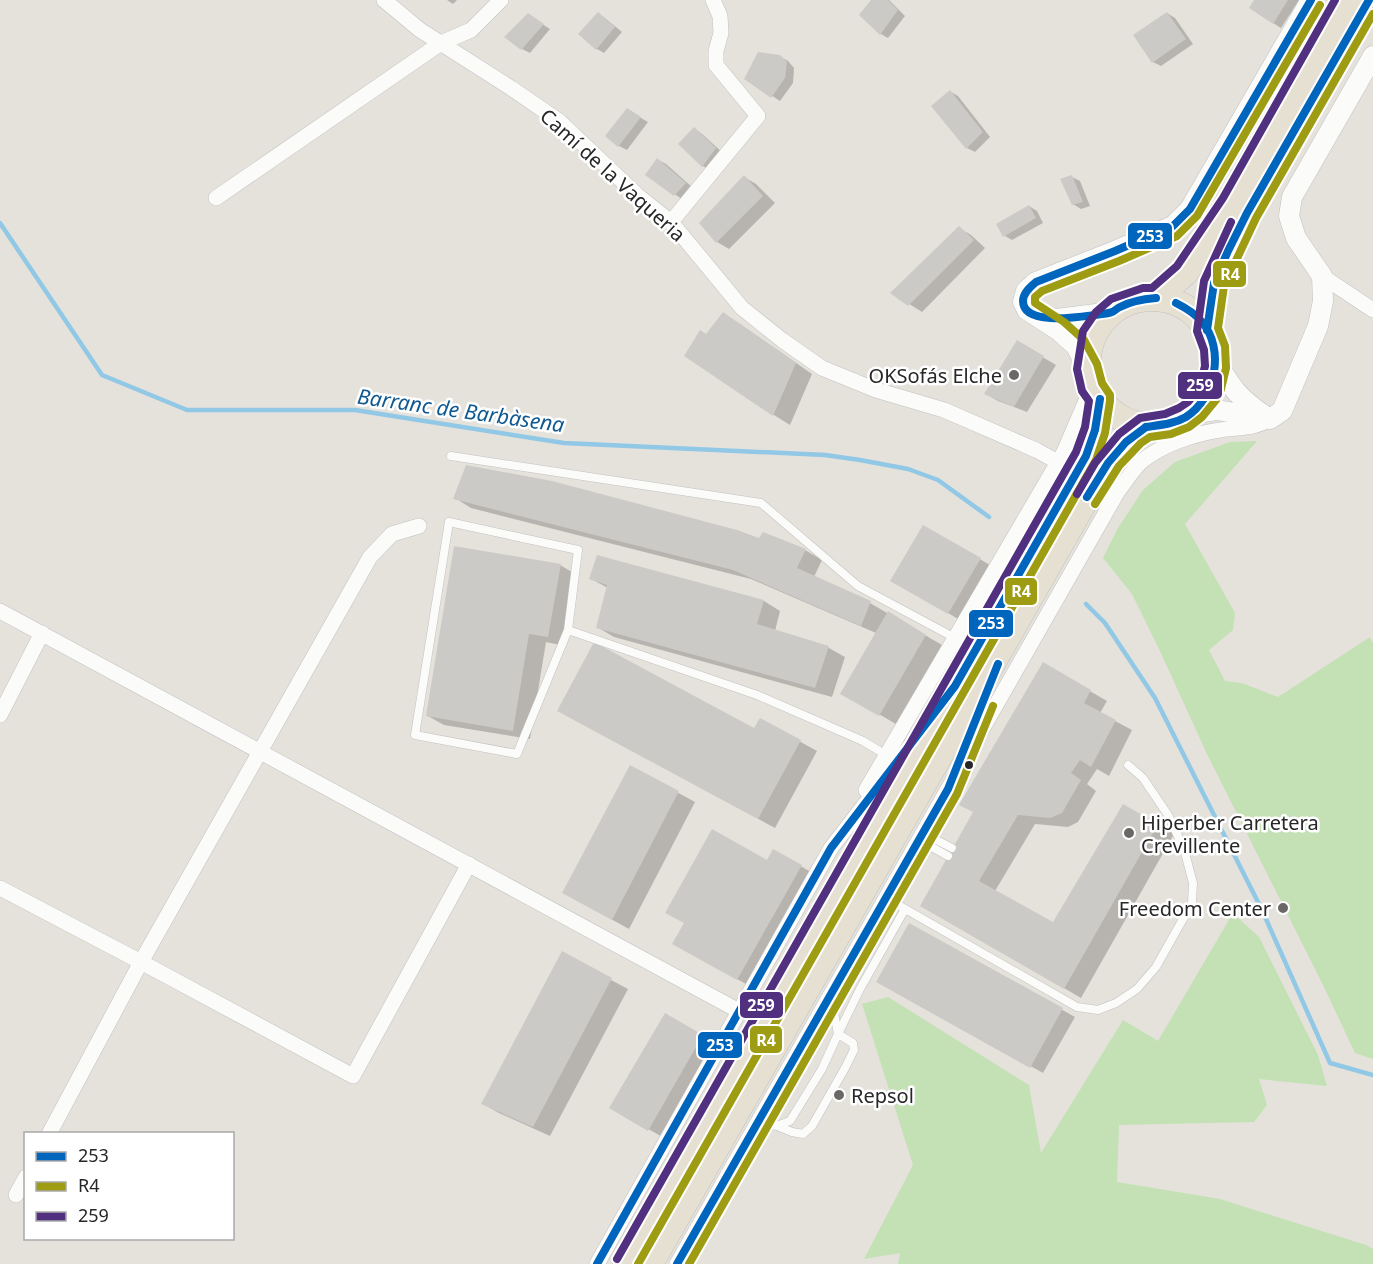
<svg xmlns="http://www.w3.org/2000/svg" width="1373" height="1264" viewBox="0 0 1373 1264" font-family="'Noto Sans',sans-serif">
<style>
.green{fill:#c3e1b4}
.shadow{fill:#0003}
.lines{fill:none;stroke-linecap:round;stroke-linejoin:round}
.stream{stroke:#90c8e6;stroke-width:4.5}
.building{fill:#cccac6}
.service-casing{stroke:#c2c1c2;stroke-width:9}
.minor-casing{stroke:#c2c1c2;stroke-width:16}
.tertiary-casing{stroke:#c2c1c2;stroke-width:21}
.trunk-casing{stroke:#c2c1bf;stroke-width:27}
.service{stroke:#fbfbfa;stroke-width:8}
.minor{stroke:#fbfbfa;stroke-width:15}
.tertiary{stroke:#fbfbfa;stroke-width:20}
.trunk{stroke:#e6e0d2;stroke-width:26}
.bus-1-casing{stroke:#fff;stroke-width:12}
.bus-2-casing{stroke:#fff;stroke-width:12}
.bus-3-casing{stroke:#fff;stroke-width:12}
.bus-1{stroke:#0065bd;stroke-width:8}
.bus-2{stroke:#9e9c12;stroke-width:8}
.bus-3{stroke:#513080;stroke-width:8}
.poi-dot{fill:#6a6866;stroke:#fff;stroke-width:2}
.bus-dot{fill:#272727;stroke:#fff;stroke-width:2}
.labels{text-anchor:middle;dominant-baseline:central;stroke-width:5;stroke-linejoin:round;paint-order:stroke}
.street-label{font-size:20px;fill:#272727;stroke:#fff}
.poi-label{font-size:20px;fill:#272727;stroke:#fff;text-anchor:end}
.water-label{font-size:21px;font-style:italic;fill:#0f5992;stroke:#fff}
.line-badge{stroke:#fff;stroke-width:2}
.badge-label{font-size:16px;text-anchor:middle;font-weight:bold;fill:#fff}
</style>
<rect width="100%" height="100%" fill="#e5e2dc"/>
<g class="green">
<path d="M1257,441L1185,524L1235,613L1233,630L1209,650L1225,681L1242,683L1278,697L1370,637L1373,643V1059L1355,1053L1324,987L1207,754L1159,649L1132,594L1103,558L1118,528L1143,490L1175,462L1230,442Z"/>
<path d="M1233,913L1259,937L1318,1055L1327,1086L1259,1079L1267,1105L1254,1122L1119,1125L1117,1182L1220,1199L1366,1245L1373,1249V1264H898L900,1253L864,1259L913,1165L862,1004L888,997L1029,1085L1041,1153L1123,1020L1158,1041Z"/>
</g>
<g class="shadow">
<path d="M447,0H457L453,4Z"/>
<path d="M873,0H889L905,16L888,38L881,34Z"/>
<path d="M1256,0H1299L1281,28L1273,23Z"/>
<path d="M1167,13L1175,18L1193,44L1161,66L1153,62Z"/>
<path d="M598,14L606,19L622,32L604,53L597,49Z"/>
<path d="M536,20L550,29L530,53L522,49Z"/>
<path d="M779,56L788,61L794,68L793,83L780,101L746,79Z"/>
<path d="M951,92L958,96L990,137L975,152L967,148Z"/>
<path d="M627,110L648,122L627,150L619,146L607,135Z"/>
<path d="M695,129L702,134L723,153L711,171L703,166L680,144Z"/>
<path d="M658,160L666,164L693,188L683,200L647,174Z"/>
<path d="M744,177L756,184L775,203L729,249L717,242Z"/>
<path d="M1072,177L1080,181L1090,206L1081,209L1073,204Z"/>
<path d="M1029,206L1037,211L1043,223L1012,240L1005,236Z"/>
<path d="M959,228L971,235L985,248L922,312L892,293Z"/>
<path d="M740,324L812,374L790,425L774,415L686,355L707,336Z"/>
<path d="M1017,342L1056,365L1027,412L998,401L986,394Z"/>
<path d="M455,498L759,540L805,550L822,560L814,577L870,603L942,645L896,724L842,693L876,633L751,579L471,508Z"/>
<path d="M924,527L997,569L965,623L892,580Z"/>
<path d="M560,565L577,575L565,646L546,642L530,739L444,725L428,716Z"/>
<path d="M591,579L764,601L780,611L775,631L829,648L845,657L832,697L614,637L597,627L608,588Z"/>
<path d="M1043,664L1107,701L1100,713L1132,730L1109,776L1097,769L1087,784L1096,791L1078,822L1068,827L1035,824L995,891L1054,924L1123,806L1174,834L1081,998L922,905L975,812Z"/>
<path d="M575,720L755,730L761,720L817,751L775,828Z"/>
<path d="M631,767L695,802L629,929L580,902Z"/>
<path d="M774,851L818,876L755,989L674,944L768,862Z"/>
<path d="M910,925L1075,1017L1043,1073L878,982Z"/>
<path d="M611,980L628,989L550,1136L499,1113L483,1104Z"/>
<path d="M665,1015L719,1046L666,1139L611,1108Z"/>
</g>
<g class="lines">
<g class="stream">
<path d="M0,223L102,375L187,410H355L564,443L825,455L860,460L908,469L938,480L989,517"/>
<path d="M1086,604L1105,623L1155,698L1262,910L1330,1063L1373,1075"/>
</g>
</g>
<g class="building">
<path d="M871,0H888L898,10L880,35L859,15Z"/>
<path d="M1254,0H1288L1273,24L1249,8Z"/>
<path d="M598,12L615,27L596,50L578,34Z"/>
<path d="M1167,12L1186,39L1152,63L1133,35Z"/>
<path d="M528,13L544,24L521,50L504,37Z"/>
<path d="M758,52L780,55L787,62L785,78L771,98L744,79Z"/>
<path d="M950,90L983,132L966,149L931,106Z"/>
<path d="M627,108L641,117L618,147L605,136Z"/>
<path d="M694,127L716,148L702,167L678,144Z"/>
<path d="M657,158L686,183L674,196L645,175Z"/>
<path d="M744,175L763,196L716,243L699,223Z"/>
<path d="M1072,175L1083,202L1072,205L1060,179Z"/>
<path d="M1029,205L1036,218L1003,237L996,224Z"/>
<path d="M959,226L974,240L908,306L890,293Z"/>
<path d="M723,312L796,363L773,416L684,356L700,330L706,334Z"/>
<path d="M1017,340L1044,356L1014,407L984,394Z"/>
<path d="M466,465L552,481L737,530L759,538L763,532L806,549L797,568L871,601L861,626L733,570L453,499Z"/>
<path d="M923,525L981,558L948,614L890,581Z"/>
<path d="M454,546L561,564L548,637L529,634L513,731L426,716Z"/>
<path d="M597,555L764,600L757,624L829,646L815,688L596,628L607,585L589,579Z"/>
<path d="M888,611L926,635L879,716L840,694Z"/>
<path d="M594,642L754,728L760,718L801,740L758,819L557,711Z"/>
<path d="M1043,662L1091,690L1084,703L1116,720L1091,767L1080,760L1071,773L1081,780L1062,813L1050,818L1018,815L979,881L1053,922L1123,804L1158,824L1064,989L920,906L973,812L959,805Z"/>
<path d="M630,765L679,791L612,920L562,893Z"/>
<path d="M712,829L767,860L773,849L802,865L737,980L672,944L684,923L665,913Z"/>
<path d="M909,923L1063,1008L1030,1068L876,982Z"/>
<path d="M562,951L612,978L533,1127L481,1104Z"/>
<path d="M665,1013L703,1035L648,1131L609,1108Z"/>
</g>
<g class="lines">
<g class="service-casing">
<g id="service">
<path d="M451,456L761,503L858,586L955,638"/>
<path d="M568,630L517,754L415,735L449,522L578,550L568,630L757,695L863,741L886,755"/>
<path d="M923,833L952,848"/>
<path d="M919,840L948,856"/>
<path d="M886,898L1077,1007L1098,1010L1116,1003L1137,989L1156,967L1192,903L1193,883L1184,849L1168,815L1143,778L1128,765"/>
<path d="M775,1125L792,1132L803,1134L812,1126L845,1068L854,1050L853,1043L838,1034L860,989L905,909"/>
<path d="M757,1127L779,1125L790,1121L822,1069L838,1034L831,997"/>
</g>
</g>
<g class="minor-casing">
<g id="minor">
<path d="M384,0L420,30L511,88L559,121L637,195L671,222L742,308L782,340L822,368L876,390L944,410L1036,450L1058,462"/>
<path d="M216,198L441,43L471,30L501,0"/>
<path d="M671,222L758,116L716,65V51L721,33L720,16L713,0"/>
<path d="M1322,276L1373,310"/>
<path d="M0,611L739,1011"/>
<path d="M0,715L42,633"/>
<path d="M866,790L1064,452L1092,387"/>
<path d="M0,888L141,962L353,1076L469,864"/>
<path d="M49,1134L141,962L370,557L392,534L419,526"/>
<path d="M16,1195L26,1177"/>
<path d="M597,1264L831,848L910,746"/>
<path d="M677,1264L1118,491C1126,481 1133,469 1142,461C1163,444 1194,434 1220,430C1237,427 1255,429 1270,419"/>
</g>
</g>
<g class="tertiary-casing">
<g id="tertiary">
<path d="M1040,316L1057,319L1112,312"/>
<path d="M1216,361C1232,389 1239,398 1265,416"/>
<path d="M1087,368L1076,346L1058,330L1027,310L1023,302L1026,291L1036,282L1115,251L1173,226L1190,209L1311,0"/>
<path d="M1188,415L1217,410L1270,419L1282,411L1318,326L1323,301L1322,276L1296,238L1289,216L1292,197L1373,56"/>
</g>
</g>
<g class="trunk-casing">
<g id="trunk">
<path d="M1156,298L1185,273L1204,246L1232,203L1347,0"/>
<circle cx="1152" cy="362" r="64"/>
<path d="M1207,330L1214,283L1228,251L1247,213L1369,0"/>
<path d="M626,1264L1069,487L1086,456L1095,430L1100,399"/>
<path d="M650,1264L1091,490L1108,463L1126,442L1146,427"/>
</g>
</g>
<use href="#service" class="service"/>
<use href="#minor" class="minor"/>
<use href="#tertiary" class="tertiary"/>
<use href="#trunk" class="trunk"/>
<g class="bus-1-casing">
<g id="bus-1">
<path d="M1156,298C1144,299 1131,301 1120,307C1117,308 1115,311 1112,312C1107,314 1100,314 1094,315C1079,317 1023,326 1023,301C1023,293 1030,287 1036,282L1115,251L1173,226L1190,209L1311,0"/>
<path d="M1207,330L1214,283L1228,251L1247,213L1369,0"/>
<path d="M1146,427C1160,425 1174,424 1186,417C1216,398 1225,349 1202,322C1195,313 1186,308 1176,303"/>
<path d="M1087,497L1108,463L1126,442L1146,427"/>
<path d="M597,1264L831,848L955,686L1086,456L1095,430L1100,399"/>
<path d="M677,1264L948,789L998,664"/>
</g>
</g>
<g class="bus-2-casing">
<g id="bus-2">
<path d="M1095,504L1119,466L1141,443L1150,437L1171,434L1189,427L1202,417L1216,400L1221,389L1226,368L1225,346L1218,328L1224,286L1256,218L1373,14"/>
<path d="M638,1264L1096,460L1105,433L1110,401V395L1102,383L1097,364L1084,340L1064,322L1035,303V297L1042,291L1119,261L1177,236L1197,216L1320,5"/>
<path d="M689,1264L957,794L993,706"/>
</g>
</g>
<g class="bus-3-casing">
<g id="bus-3">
<path d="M1077,494L1095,463L1119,434L1140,418L1165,414L1179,408L1188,402L1198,390L1201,382L1205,366L1204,350L1197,331L1204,281L1231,222"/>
<path d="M617,1259L1076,452L1085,427L1089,401L1082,391L1077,369L1083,331L1096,312L1111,299L1143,288H1152L1177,266L1223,198L1335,0"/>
</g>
</g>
<use href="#bus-1" class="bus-1"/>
<use href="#bus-2" class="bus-2"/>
<use href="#bus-3" class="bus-3"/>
</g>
<g class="poi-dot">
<circle cx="1014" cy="375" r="6"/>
<circle cx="1129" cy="833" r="6"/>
<circle cx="1283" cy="908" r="6"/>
<circle cx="839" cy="1095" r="6"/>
</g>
<circle class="bus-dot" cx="969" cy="765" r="5"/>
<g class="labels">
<g class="street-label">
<text transform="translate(613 175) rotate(42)">Camí de la Vaqueria</text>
</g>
<g class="poi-label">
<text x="1002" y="375">OKSofás Elche</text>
<text x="1141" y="822" text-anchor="start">Hiperber Carretera<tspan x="1141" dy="23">Crevillente</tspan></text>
<text x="1271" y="908">Freedom Center</text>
<text x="851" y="1095" text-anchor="start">Repsol</text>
</g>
<g class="water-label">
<text transform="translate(461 410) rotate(8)">Barranc de Barbàsena</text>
</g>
</g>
<g class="line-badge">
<rect x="1127" y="222" width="46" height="28" rx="6" fill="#0065bd"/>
<rect x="1212" y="260" width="35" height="28" rx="6" fill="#9e9c12"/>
<rect x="1177" y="371" width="46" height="29" rx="6" fill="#513080"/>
<rect x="1004" y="577" width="34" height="29" rx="6" fill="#9e9c12"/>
<rect x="968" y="609" width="46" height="29" rx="6" fill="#0065bd"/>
<rect x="739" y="991" width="45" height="28" rx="6" fill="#513080"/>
<rect x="749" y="1025" width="34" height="29" rx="6" fill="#9e9c12"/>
<rect x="697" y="1031" width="46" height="28" rx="6" fill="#0065bd"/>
</g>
<g class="badge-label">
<text x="1150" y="242">253</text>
<text x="1230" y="280">R4</text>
<text x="1200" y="391">259</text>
<text x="1021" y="597">R4</text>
<text x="991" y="629">253</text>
<text x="761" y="1011">259</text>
<text x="766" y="1046">R4</text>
<text x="720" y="1051">253</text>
</g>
<rect x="24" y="1132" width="210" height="108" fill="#ffffff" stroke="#a9a9a9" stroke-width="1.5"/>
<rect x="36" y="1152" width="30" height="9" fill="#0065bd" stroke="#a9a9a9" stroke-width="1.5"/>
<text x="78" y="1162" font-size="18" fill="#272727">253</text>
<rect x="36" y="1182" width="30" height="9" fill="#9e9c12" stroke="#a9a9a9" stroke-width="1.5"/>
<text x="78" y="1192" font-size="18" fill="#272727">R4</text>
<rect x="36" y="1212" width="30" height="9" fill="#513080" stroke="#a9a9a9" stroke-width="1.5"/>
<text x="78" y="1222" font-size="18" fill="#272727">259</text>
</svg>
